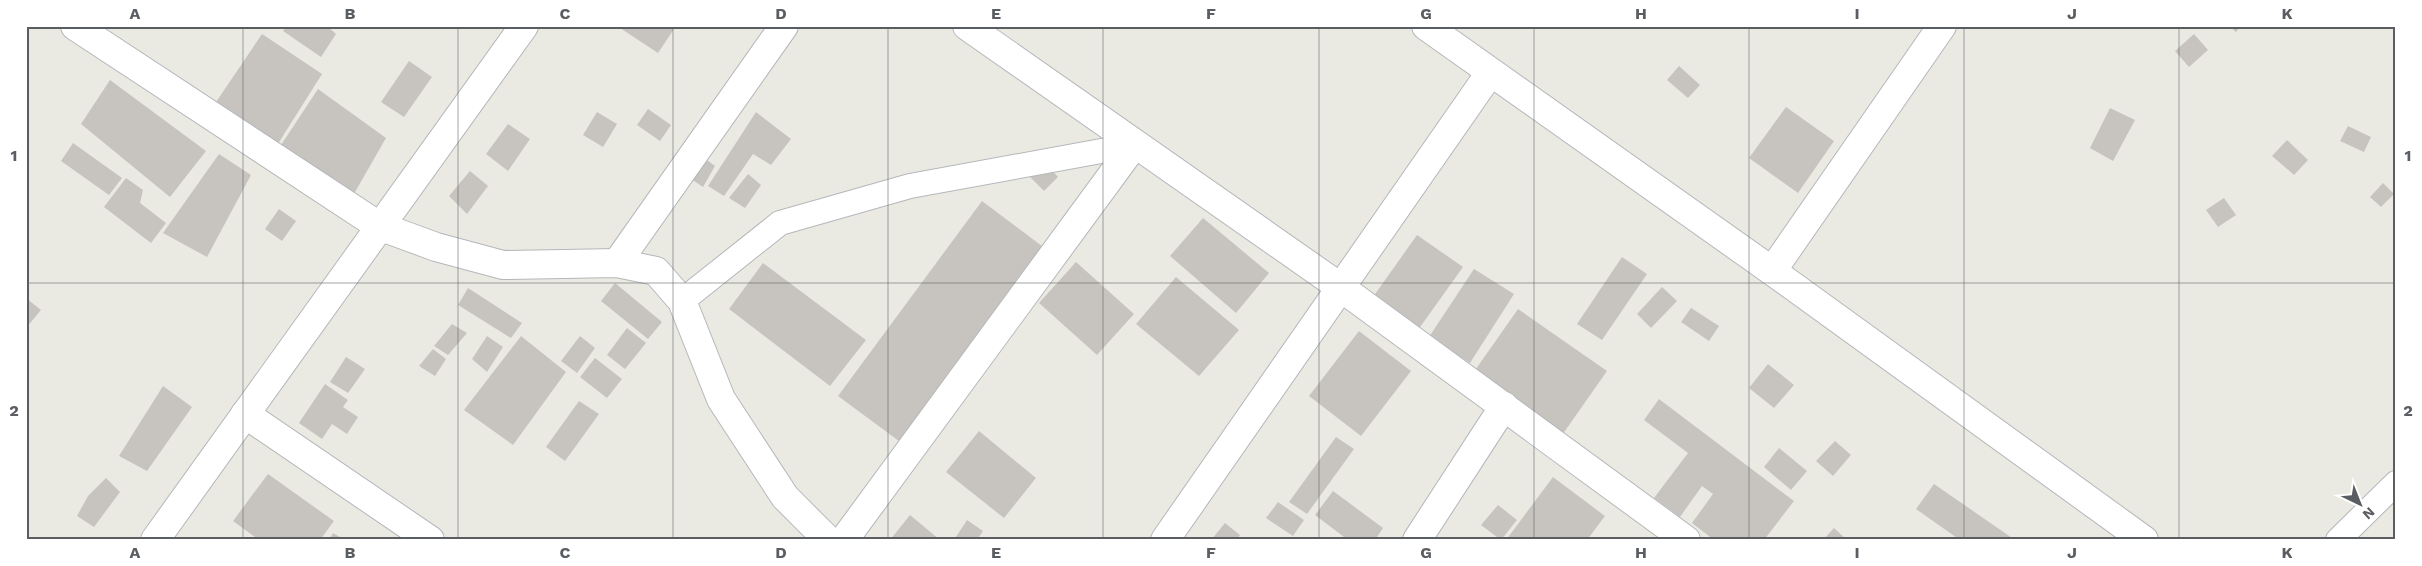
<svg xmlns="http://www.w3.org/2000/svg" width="2422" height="566" viewBox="0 0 2422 566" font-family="'Work Sans',sans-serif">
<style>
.building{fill:#c7c4bf}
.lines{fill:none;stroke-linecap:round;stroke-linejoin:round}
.service-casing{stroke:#b4b7bb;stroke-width:26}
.minor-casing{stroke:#b4b7bb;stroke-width:30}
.tertiary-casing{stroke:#b4b7bb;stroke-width:30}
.service{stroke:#fff;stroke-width:24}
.minor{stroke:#fff;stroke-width:28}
.tertiary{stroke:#fff;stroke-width:28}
.grid{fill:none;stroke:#5a5d61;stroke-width:1;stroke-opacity:0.55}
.neatline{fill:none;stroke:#5a5d61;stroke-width:2}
.grid-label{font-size:16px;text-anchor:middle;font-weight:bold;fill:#5a5d61}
</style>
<rect width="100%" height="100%" fill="#ebeae2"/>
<g class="building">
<path d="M287,26H327L336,34L321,57L283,31Z"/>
<path d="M617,26H676L658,53Z"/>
<path d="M2229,26H2241L2236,32Z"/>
<path d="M262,34L322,74L276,147L214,105Z"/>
<path d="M2194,34L2208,50L2189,67L2175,51Z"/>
<path d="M409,61L432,77L404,117L381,102Z"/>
<path d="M1679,66L1700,85L1688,98L1667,80Z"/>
<path d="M110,80L206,151L170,197L81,124Z"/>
<path d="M318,89L386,138L351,199L277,151Z"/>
<path d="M1786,107L1834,141L1798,193L1749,158Z"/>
<path d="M2110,108L2135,120L2113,161L2090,148Z"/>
<path d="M648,109L671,125L660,141L637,125Z"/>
<path d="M597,112L617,124L603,147L583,135Z"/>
<path d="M756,112L791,139L771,165L753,154L724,196L708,186Z"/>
<path d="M508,124L530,139L508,171L486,154Z"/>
<path d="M2348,126L2371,137L2364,152L2340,141Z"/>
<path d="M2287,140L2308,160L2294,175L2272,156Z"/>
<path d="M73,143L122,178L109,195L61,161Z"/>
<path d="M219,154L251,175L207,257L163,233Z"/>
<path d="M700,155L715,166L703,187L685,175Z"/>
<path d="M1040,158L1058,177L1044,191L1025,172Z"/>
<path d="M470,171L488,186L467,214L449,196Z"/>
<path d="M748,174L761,185L745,208L729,198Z"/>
<path d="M126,178L143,190L140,203L166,223L151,243L104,207Z"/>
<path d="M2383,183L2394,194L2381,207L2370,197Z"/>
<path d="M2224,198L2236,215L2218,227L2206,210Z"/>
<path d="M982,201L1046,249L903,444L838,396Z"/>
<path d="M279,209L296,221L282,241L265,229Z"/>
<path d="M1203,218L1269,273L1236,313L1170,256Z"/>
<path d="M1417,235L1463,267L1413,337L1368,304Z"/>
<path d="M1622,257L1647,274L1602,340L1577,324Z"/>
<path d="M1076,262L1134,314L1097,355L1039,303Z"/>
<path d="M763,263L866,340L830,386L729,309Z"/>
<path d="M1474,269L1514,294L1470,363L1429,337Z"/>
<path d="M1176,277L1239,330L1199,376L1136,324Z"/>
<path d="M615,283L662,322L648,339L601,301Z"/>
<path d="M1662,287L1677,301L1651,328L1637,314Z"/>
<path d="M468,288L522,323L511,338L458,305Z"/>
<path d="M26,298L41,310L26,328Z"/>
<path d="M1691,308L1719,326L1709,341L1681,322Z"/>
<path d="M1518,309L1607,371L1560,438L1471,376Z"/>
<path d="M452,324L467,333L448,355L434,346Z"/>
<path d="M627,328L646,343L625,369L607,355Z"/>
<path d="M1359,331L1411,371L1361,436L1309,396Z"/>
<path d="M487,336L503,347L487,372L472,359Z"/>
<path d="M521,336L566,372L513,445L464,410Z"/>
<path d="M580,336L595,348L577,373L561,361Z"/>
<path d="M433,349L446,359L435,376L419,366Z"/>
<path d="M346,357L365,369L348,393L330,382Z"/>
<path d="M595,358L622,379L607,398L580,377Z"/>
<path d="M1768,364L1794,385L1774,408L1749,388Z"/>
<path d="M325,384L348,400L343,407L358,417L347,434L332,424L322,439L299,423Z"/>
<path d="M163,386L192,407L147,471L119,456Z"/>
<path d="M1659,399L1794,501L1764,540H1714L1692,523L1713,494L1702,486L1680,517L1654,498L1688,453L1644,420Z"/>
<path d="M579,401L599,414L565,461L546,447Z"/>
<path d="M979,431L1036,478L1004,518L946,472Z"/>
<path d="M1336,437L1354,449L1307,514L1289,502Z"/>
<path d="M1835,441L1851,455L1833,476L1816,461Z"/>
<path d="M1779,448L1807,471L1791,490L1764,467Z"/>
<path d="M268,474L334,521L320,540H259L233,521Z"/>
<path d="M1553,477L1605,516L1587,540H1506Z"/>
<path d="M106,478L120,492L94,527L77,516L88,496Z"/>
<path d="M1934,484L2015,540H1960L1916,509Z"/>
<path d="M1333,491L1383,528L1375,540H1348L1315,515Z"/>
<path d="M1278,502L1304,520L1293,536L1266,518Z"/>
<path d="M1498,505L1517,520L1501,540L1481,525Z"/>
<path d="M910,515L940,540H890Z"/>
<path d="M967,520L983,531L977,540H954Z"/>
<path d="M1225,523L1240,535L1237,540H1211Z"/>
<path d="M1834,528L1847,540H1823Z"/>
<path d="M333,533L345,540H329Z"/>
</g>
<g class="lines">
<g class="service-casing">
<g id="service">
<path d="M682,301L780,223L910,186L1134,145"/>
<path d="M2338,540L2396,483"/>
</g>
</g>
<g class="minor-casing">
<g id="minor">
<path d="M75,26L379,226L436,247L503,265L617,263L656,271L682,301L721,399L785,497L828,540"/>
<path d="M967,26L1340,287L1686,540"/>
<path d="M617,263L784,26"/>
<path d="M1772,271L1942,26"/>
<path d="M245,414L430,540"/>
<path d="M844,540L1134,145"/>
<path d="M1165,540L1490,73"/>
<path d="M1417,540L1504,406"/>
</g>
</g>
<g class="tertiary-casing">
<g id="tertiary">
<path d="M1426,26L1772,271L2144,540"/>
<path d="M155,540L524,26"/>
</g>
</g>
<use href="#service" class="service"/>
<use href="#minor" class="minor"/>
<use href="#tertiary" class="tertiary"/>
</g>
<path class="grid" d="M243,26V540M458,26V540M673,26V540M888,26V540M1103,26V540M1319,26V540M1534,26V540M1749,26V540M1964,26V540M2179,26V540M26,283H2396"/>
<rect width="2422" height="566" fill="none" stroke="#ffffff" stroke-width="55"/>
<g transform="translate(2360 504) rotate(137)" stroke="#ffffff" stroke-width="4" paint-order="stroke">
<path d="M0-4L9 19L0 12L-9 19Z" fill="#5a5d61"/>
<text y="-8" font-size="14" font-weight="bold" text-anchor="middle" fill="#5a5d61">N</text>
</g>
<rect x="28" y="28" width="2366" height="510" class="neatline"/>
<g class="grid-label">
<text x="135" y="19">A</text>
<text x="350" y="19">B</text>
<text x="565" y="19">C</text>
<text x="781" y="19">D</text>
<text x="996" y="19">E</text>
<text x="1211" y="19">F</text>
<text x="1426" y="19">G</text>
<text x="1641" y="19">H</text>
<text x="1857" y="19">I</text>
<text x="2072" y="19">J</text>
<text x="2287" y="19">K</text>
<text x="14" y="161">1</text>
<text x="2408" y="161">1</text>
<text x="14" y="416">2</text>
<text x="2408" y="416">2</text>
<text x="135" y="558">A</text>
<text x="350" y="558">B</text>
<text x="565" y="558">C</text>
<text x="781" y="558">D</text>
<text x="996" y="558">E</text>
<text x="1211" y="558">F</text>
<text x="1426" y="558">G</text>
<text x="1641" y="558">H</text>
<text x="1857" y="558">I</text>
<text x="2072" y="558">J</text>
<text x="2287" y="558">K</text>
</g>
</svg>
